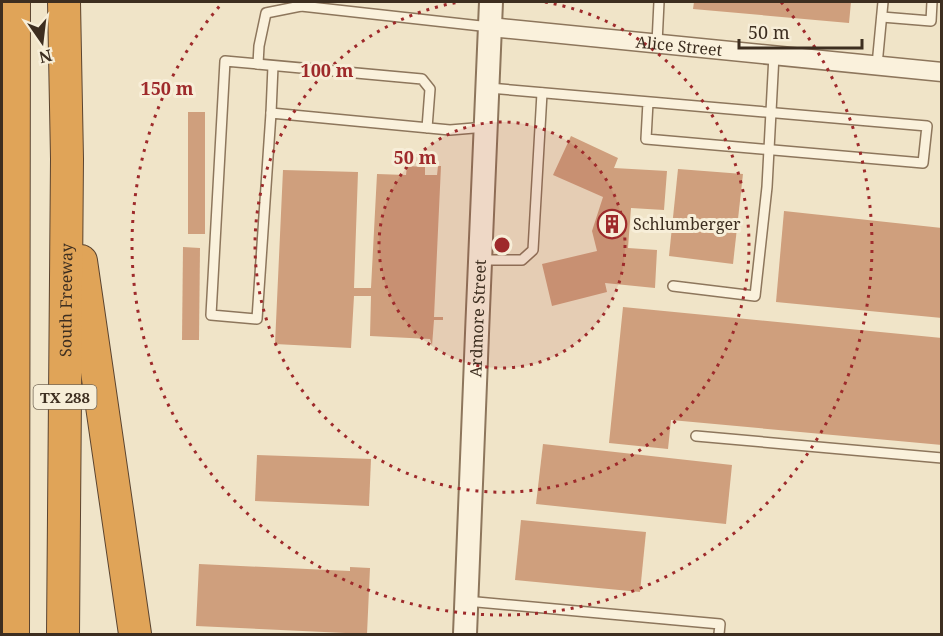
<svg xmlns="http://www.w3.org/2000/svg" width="943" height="636" viewBox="0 0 943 636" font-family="'Noto Serif',serif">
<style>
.building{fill:#cf9f7d}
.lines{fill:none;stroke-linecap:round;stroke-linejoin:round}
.service-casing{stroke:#8d765c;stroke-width:12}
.minor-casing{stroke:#8d765c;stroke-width:21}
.tertiary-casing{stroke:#8d765c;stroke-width:26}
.motorway-casing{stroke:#5b4430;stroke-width:34}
.service{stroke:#faf1dc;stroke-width:9}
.minor{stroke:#faf1dc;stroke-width:18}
.tertiary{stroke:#faf1dc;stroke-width:22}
.motorway{stroke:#e0a458;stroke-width:32}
.ring{fill:none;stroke:#9e2a2b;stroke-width:3;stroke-dasharray:3 6}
.labels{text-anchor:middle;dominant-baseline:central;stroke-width:6;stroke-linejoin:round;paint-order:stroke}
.shield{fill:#f7eed8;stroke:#756857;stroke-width:1.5}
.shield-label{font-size:15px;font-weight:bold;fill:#3d2e20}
.street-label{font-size:16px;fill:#3d2e20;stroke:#f7eed8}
.poi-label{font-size:16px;fill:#3d2e20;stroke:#f7eed8;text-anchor:start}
.centre{fill:#9e2a2b;stroke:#f7eed8;stroke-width:3}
.ring-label{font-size:18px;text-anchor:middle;font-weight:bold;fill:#9e2a2b;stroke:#f7eed8;stroke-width:6;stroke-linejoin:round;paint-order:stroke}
</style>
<rect width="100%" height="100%" fill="#f0e4c8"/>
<g class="building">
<path d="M694,2H851L849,23L693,9Z"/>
<rect x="188" y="112" width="17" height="122"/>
<path d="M571,136L618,158L614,168L667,171L664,210L631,208L628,248L657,250L655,288L605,283L607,292L552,306L542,264L597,251L592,231L603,197L553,175Z"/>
<path d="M407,166L425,167V175H437L438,166H441L434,317H443V320H434L432,346L430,339L370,336L371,296H354L351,348L275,344L283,170L358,172L354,288H371L377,174L406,175Z"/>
<path d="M678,169L743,174L733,264L669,256Z"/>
<path d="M784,211L942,228V318L776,302Z"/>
<path d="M183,247L200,248L199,340H182Z"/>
<path d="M623,307L942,338V445L671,420L668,449L609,443Z"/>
<path d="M543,444L732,465L726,524L536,504Z"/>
<path d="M257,455L371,459L369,506L255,501Z"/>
<path d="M521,520L646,532L640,592L515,580Z"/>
<path d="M199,564L350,571V567L370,568L367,634L196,626Z"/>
</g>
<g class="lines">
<g class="service-casing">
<g id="service">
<path d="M297,2L301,6L490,27"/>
<path d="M882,17L931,21L932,2"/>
<path d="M657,43L659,2"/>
<path d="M258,64L259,46L266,13L301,6"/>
<path d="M877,65L883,2"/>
<path d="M489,88L927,126L923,163L646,139L648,102"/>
<path d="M271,113L273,66"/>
<path d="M427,128L430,89L422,79L225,61L211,315L257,319L271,113L450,130L486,127"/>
<path d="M480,260H522L533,250L542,93"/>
<path d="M673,286L755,296L767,187L774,55"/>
<path d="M696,436L942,458"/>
<path d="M466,601L720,624L719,634"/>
</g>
</g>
<g class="minor-casing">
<g id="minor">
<path id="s1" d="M490,27L942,72"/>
</g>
</g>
<g class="tertiary-casing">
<g id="tertiary">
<path id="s2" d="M465,634C473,423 482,213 491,2"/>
</g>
</g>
<g class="motorway-casing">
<g id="motorway">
<path d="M81,261L135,634"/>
<path d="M13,634L14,2"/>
<path id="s3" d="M63,634L67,159L64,2"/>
</g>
</g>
<use href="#service" class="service"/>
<use href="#minor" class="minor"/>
<use href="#tertiary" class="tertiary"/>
<use href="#motorway" class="motorway"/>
</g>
<circle cx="502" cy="245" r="123" fill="#9e2a2b" fill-opacity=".12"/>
<g class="ring">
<circle cx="502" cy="245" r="123"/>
<path d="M545 2A247 247 0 1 1 459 2"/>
<path d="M781 2A370 370 0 1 1 223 2"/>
</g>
<defs>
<g id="building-ring" transform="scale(1.5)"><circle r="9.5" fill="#f7eed8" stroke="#9e2a2b" stroke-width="1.5"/><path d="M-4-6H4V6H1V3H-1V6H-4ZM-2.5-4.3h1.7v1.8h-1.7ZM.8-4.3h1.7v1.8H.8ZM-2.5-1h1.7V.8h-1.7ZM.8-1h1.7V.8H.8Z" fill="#9e2a2b"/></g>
</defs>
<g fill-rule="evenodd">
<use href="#building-ring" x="612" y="224"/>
</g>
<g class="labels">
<rect class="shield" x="33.5" y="385" width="63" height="24" rx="4.5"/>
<g class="shield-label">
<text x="65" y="397">TX 288</text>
</g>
<g class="street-label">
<text stroke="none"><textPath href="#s1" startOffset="190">Alice Street</textPath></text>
<text stroke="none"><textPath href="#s3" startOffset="334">South Freeway</textPath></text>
<text stroke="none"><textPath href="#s2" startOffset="316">Ardmore Street</textPath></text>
</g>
<g class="poi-label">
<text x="633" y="224">Schlumberger</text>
</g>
</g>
<circle cx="502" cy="245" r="9" class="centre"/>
<g class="ring-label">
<text x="327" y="77">100 m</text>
<text x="167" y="95">150 m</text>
<text x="415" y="164">50 m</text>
</g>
<rect width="943" height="636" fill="none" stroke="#3d2e20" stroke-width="6"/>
<g transform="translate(42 42) rotate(166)" stroke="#f7eed8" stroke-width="4.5" paint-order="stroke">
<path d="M0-4.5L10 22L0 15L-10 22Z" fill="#3d2e20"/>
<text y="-9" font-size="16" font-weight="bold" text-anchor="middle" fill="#3d2e20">N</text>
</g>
<path d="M739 39v9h123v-9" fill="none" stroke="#3d2e20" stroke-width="3"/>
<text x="748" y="39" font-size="18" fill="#3d2e20" stroke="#f7eed8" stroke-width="4.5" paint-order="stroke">50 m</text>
</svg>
